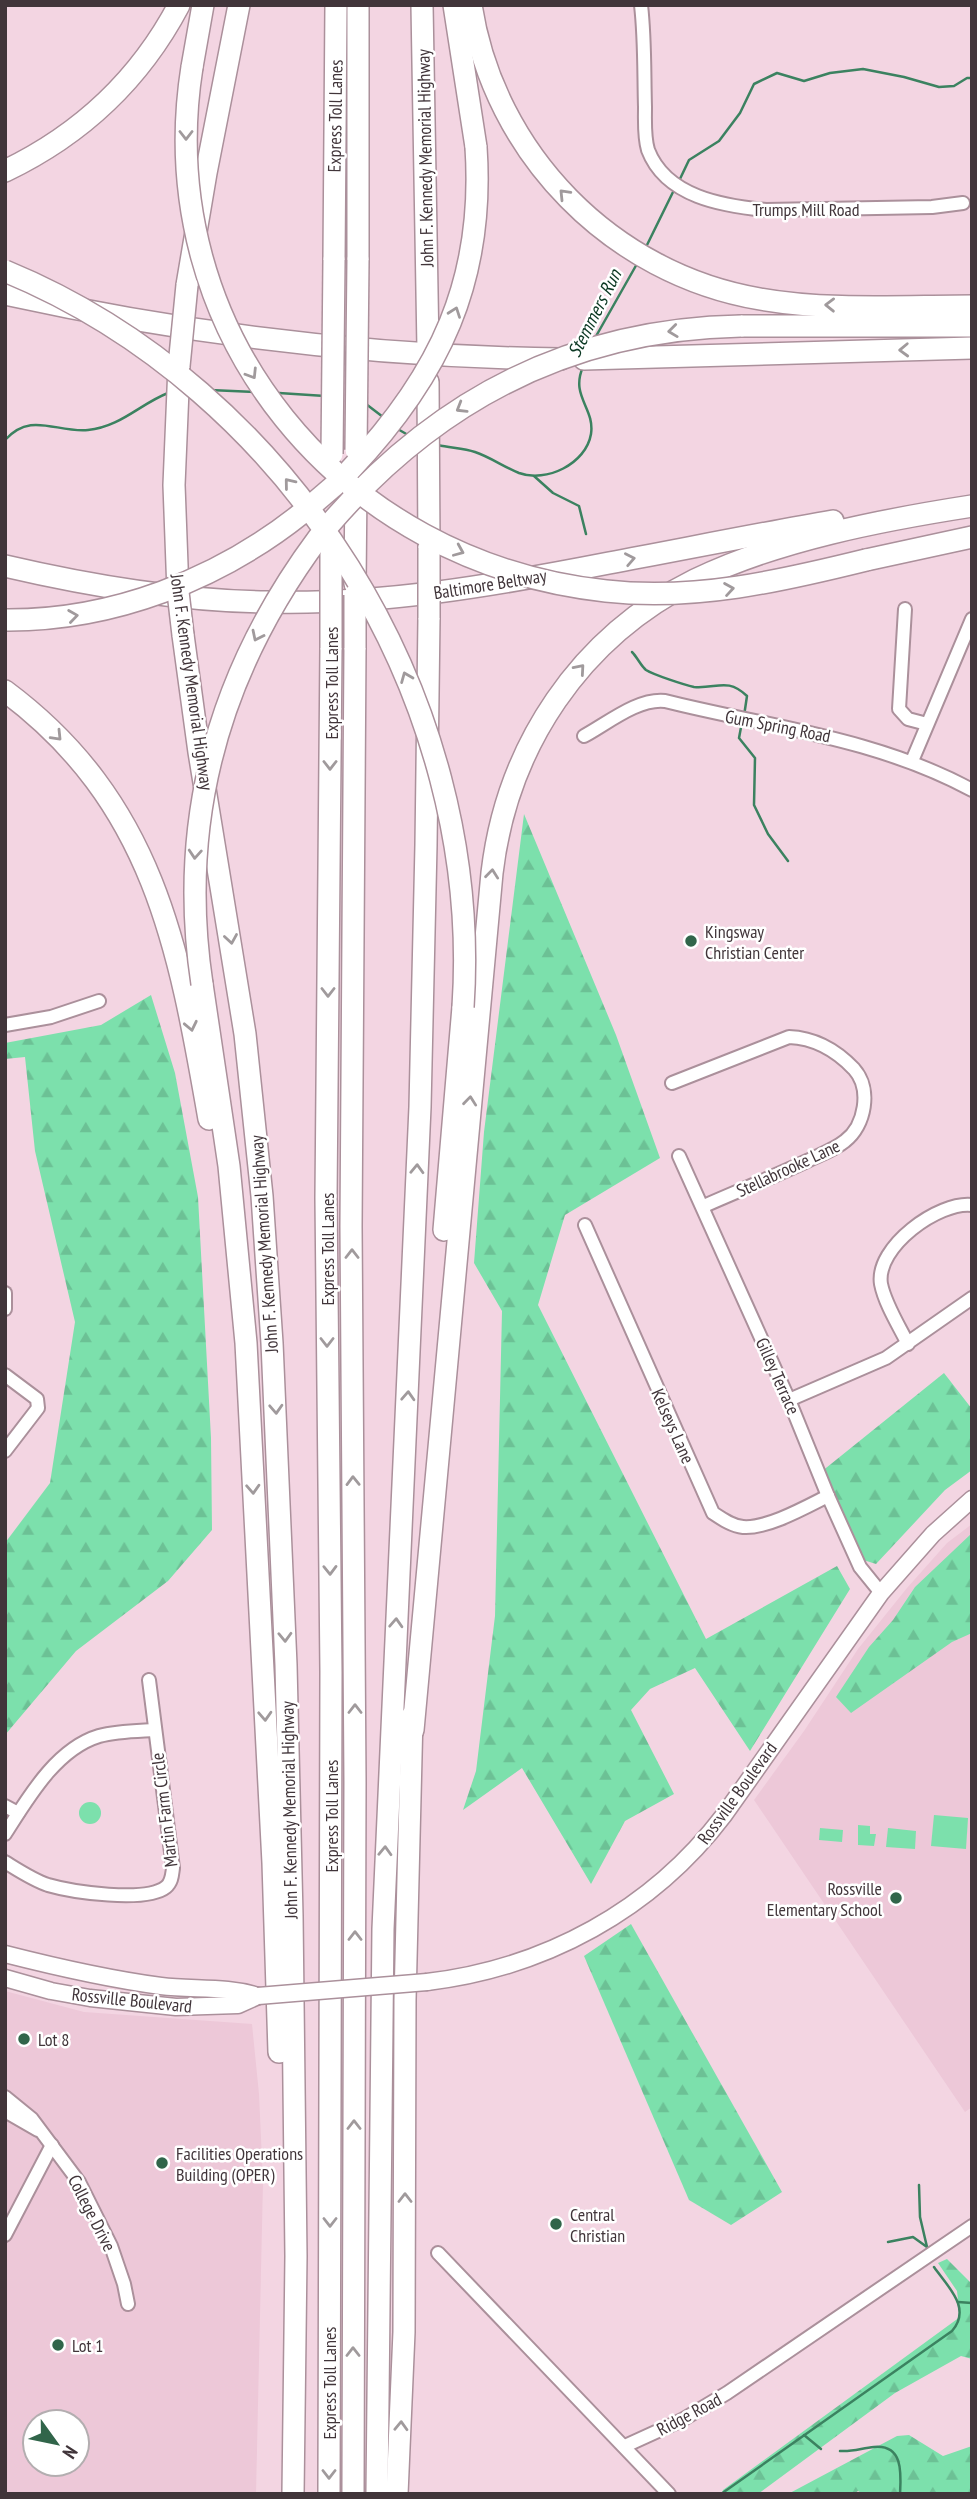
<svg xmlns="http://www.w3.org/2000/svg" width="977" height="2499" viewBox="0 0 977 2499" font-family="'PT Sans Narrow',sans-serif">
<style>
.built{fill:#edc8d8;fill-rule:evenodd}
.forest{fill:url(#forest-firs)}
.park{fill:#7ce0ac}
.lines{fill:none;stroke-linecap:round;stroke-linejoin:round}
.stream{stroke:#3b8260;stroke-width:2.5}
.street-casing{stroke:#ab909b;stroke-width:16}
.secondary-casing{stroke:#ab909b;stroke-width:19}
.highway-casing{stroke:#ab909b;stroke-width:24}
.street{stroke:#fff;stroke-width:12}
.secondary{stroke:#fff;stroke-width:16}
.highway{stroke:#fff;stroke-width:21}
.secondary-bridge-casing{stroke:#ab909b;stroke-width:19;stroke-linecap:butt}
.highway-bridge-casing{stroke:#ab909b;stroke-width:24;stroke-linecap:butt}
.secondary-bridge{stroke:#fff;stroke-width:16}
.highway-bridge{stroke:#fff;stroke-width:21}
.oneway{stroke:#a09a9c}
.poi-dot{fill:#31654a;stroke:#fff;stroke-width:2.5}
.labels{text-anchor:middle;dominant-baseline:central;stroke-width:5;stroke-linejoin:round;paint-order:stroke}
.street-label{font-size:18px;fill:#41353a;stroke:#fff}
.poi-label{font-size:18px;fill:#41353a;stroke:#fff;text-anchor:start}
.water-label{font-size:19px;font-style:italic;fill:#0c3924;stroke:#fff}
</style>
<defs>
<pattern id="forest-firs" width="22" height="20" patternUnits="userSpaceOnUse" patternTransform="scale(1.75)"><rect width="22" height="20" fill="#7ce0ac"/><path d="M5 1l3.5 6h-7zM16 11l3.5 6h-7z" fill="#6cc195"/></pattern>
</defs>
<rect width="100%" height="100%" fill="#f3d5e2"/>
<g class="built">
<path d="M972,1524V2107L965,2112L754,1800L804,1731L858,1649L907,1588L947,1543Z"/>
<path d="M5,1991L84,2012L252,2024L259,2094L263,2182L256,2494H5ZM35,2422H77V2464H35Z"/>
</g>
<g class="forest">
<path d="M524,814L616,1035L660,1158L565,1215L538,1305L706,1639L837,1566L850,1589L750,1751L695,1668L650,1689L631,1710L674,1794L625,1821L591,1884L522,1768L463,1810L476,1771L495,1616L502,1311L474,1263L484,1132Z"/>
<path d="M151,995L175,1073L198,1197L211,1438L212,1530L168,1581L76,1651L5,1735V1543L50,1483L75,1322L35,1151L25,1057L5,1059V1043L101,1025Z"/>
<path d="M944,1373L972,1409V1470L945,1490L876,1564L854,1557L821,1472Z"/>
<path d="M972,1533V1633L952,1642L851,1713L836,1697L869,1647L893,1620L915,1587Z"/>
<path d="M631,1924L782,2192L731,2225L689,2200L584,1956Z"/>
<path d="M947,2259L972,2284V2359L961,2356L895,2393L758,2494H722L723,2490L960,2317L957,2291L938,2263Z"/>
<path d="M909,2435L943,2456L972,2446V2494H863L858,2491L854,2494H788L897,2436Z"/>
</g>
<g class="park">
<circle cx="90" cy="1813" r="11"/>
<path d="M934,1815L968,1818L966,1849L931,1846Z"/>
<path d="M858,1825L870,1826V1834H876L874,1846L858,1845Z"/>
<path d="M820,1828L843,1830L842,1842L819,1840Z"/>
<path d="M888,1828L916,1831L915,1849L886,1847Z"/>
</g>
<g class="lines">
<g class="stream">
<path d="M679,181L689,160L719,141L740,113L754,84L777,73L804,81L830,73L863,69L904,77L939,87L954,86L967,78H972"/>
<path d="M646,247L674,190"/>
<path d="M595,338L638,262"/>
<path d="M210,390L255,392"/>
<path d="M279,393L325,396"/>
<path d="M366,404L383,417"/>
<path d="M396,428L408,435"/>
<path d="M5,440C31,411 56,433 88,430C120,427 140,404 168,393"/>
<path d="M438,445C450,448 463,448 475,452C490,457 504,467 519,473C546,483 586,464 591,434C595,408 570,396 583,367"/>
<path d="M534,476L553,493L579,506L586,534"/>
<path d="M632,652C637,657 641,666 646,670C654,675 685,685 694,687C717,689 727,677 747,696L744,716"/>
<path d="M742,722L739,738L755,758L754,805L768,834L788,861"/>
<path d="M919,2185L920,2217L927,2247"/>
<path d="M888,2242L913,2237L927,2247"/>
<path d="M958,2302L972,2303"/>
<path d="M804,2435L821,2449"/>
<path d="M840,2451C853,2452 862,2448 874,2447C904,2444 901,2475 900,2494"/>
<path d="M721,2494L952,2331C972,2308 948,2287 934,2267"/>
</g>
<g class="street-casing">
<g id="street">
<path d="M641,5C645,39 644,73 645,107C645,121 644,137 648,150C666,197 723,206 766,210L932,207L963,203"/>
<path d="M905,609L899,709L908,719L927,724"/>
<path d="M584,736C608,723 638,698 665,701C769,727 876,738 972,790"/>
<path d="M912,761L972,619"/>
<path d="M5,1025L51,1017L99,1001"/>
<path d="M672,1083L789,1037C815,1038 836,1050 854,1069C872,1089 865,1126 845,1141C834,1150 819,1155 807,1161C773,1177 738,1191 704,1206"/>
<path d="M679,1156L789,1400L828,1496L860,1567L881,1593"/>
<path d="M585,1225L713,1513C722,1519 732,1526 743,1527C767,1529 806,1507 828,1496"/>
<path d="M5,1293V1309"/>
<path d="M908,1344C899,1326 885,1304 881,1284C875,1247 939,1201 972,1205"/>
<path d="M5,1375L37,1399L38,1408L5,1451"/>
<path d="M789,1400L886,1358L972,1298"/>
<path d="M5,1806L18,1813"/>
<path d="M5,1834C28,1798 56,1749 99,1736C117,1731 136,1731 154,1730"/>
<path d="M5,1862C18,1870 33,1880 48,1885C72,1892 146,1903 166,1887C172,1882 172,1875 173,1868L149,1680"/>
<path d="M5,2097L32,2119L79,2182L111,2246L124,2284L128,2304"/>
<path d="M5,2111L38,2130"/>
<path d="M5,2235L52,2145"/>
<path d="M438,2253L669,2494"/>
<path d="M625,2446L682,2420L727,2393L972,2226"/>
</g>
</g>
<g class="secondary-casing">
<g id="secondary">
<path d="M5,1954C56,1967 108,1979 161,1986C193,1990 227,1986 258,1996"/>
<path d="M5,1978L51,1991L90,1998L176,2007L238,2005L258,1996"/>
<path d="M427,1982C545,1968 652,1910 724,1815L881,1593L933,1534L972,1499"/>
</g>
</g>
<g class="highway-casing">
<g id="highway">
<path d="M422,5L428,349"/>
<path d="M454,5L476,147"/>
<path d="M471,5C494,154 612,274 760,299C827,311 904,306 972,306"/>
<path d="M192,67L203,5"/>
<path d="M5,171C80,135 140,79 179,5"/>
<path d="M334,260L336,5"/>
<path d="M358,260V5"/>
<path d="M187,285L206,173L239,5"/>
<path d="M5,294C187,334 375,357 561,359"/>
<path d="M741,326H972"/>
<path d="M584,359L972,348"/>
<path d="M428,382L429,548"/>
<path d="M866,560L972,537"/>
<path d="M5,566C91,586 179,601 267,602C383,605 496,585 609,563C684,549 758,534 833,521"/>
<path d="M355,584L356,484"/>
<path d="M178,592L174,485L179,366"/>
<path d="M183,635L199,752L245,1034L262,1196L272,1343L286,1665L292,1916L296,2256L293,2494"/>
<path d="M5,691C154,802 179,947 209,1119"/>
<path d="M202,984L229,1166L246,1343L273,1863L279,2052"/>
<path d="M444,1230L463,1007"/>
<path d="M413,1730L492,873C507,746 580,637 695,580C777,540 882,520 972,506"/>
<path d="M329,2494L331,1672L326,1198L331,648"/>
<path d="M353,2494L355,1782L351,1226L355,648"/>
<path d="M377,2494L383,1929L420,1107L426,845L429,618"/>
<path d="M397,2494L404,2332L405,2000L412,1716"/>
</g>
</g>
<use href="#street" class="street"/>
<use href="#secondary" class="secondary"/>
<use href="#highway" class="highway"/>
<g class="secondary-bridge-casing">
<path id="secondary-bridge" d="M258,1996L427,1982"/>
</g>
<g class="highway-bridge-casing">
<g id="highway-bridge">
<path d="M192,67C150,333 342,563 606,591C695,601 781,581 866,560"/>
<path d="M5,271C291,389 484,698 463,1007"/>
<path d="M179,366L187,285"/>
<path d="M356,450L358,260"/>
<path d="M332,454L334,260"/>
<path d="M350,470C440,375 485,280 476,147"/>
<path d="M314,503L335,485"/>
<path d="M329,525C437,399 574,329 741,326"/>
<path d="M178,592L183,635"/>
<path d="M429,618V548"/>
<path d="M5,620C112,621 218,580 302,513"/>
<path d="M331,648V554"/>
<path d="M355,648V595"/>
<path d="M202,984C177,819 220,670 319,537"/>
</g>
</g>
<use href="#secondary-bridge" class="secondary-bridge"/>
<use href="#highway-bridge" class="highway-bridge"/>
</g>
<defs><path id="oneway-chevron" d="M-2-3.5L2.5 0L-2 3.5" fill="none" stroke-width="1.6" stroke-linecap="round" stroke-linejoin="round" transform="scale(1.75)"/></defs>
<g class="oneway">
<use href="#oneway-chevron" transform="translate(186 135) rotate(90)"/>
<use href="#oneway-chevron" transform="translate(564 194) rotate(-134)"/>
<use href="#oneway-chevron" transform="translate(830 305) rotate(-179)"/>
<use href="#oneway-chevron" transform="translate(455 312) rotate(-70)"/>
<use href="#oneway-chevron" transform="translate(673 331) rotate(173)"/>
<use href="#oneway-chevron" transform="translate(904 350) rotate(178)"/>
<use href="#oneway-chevron" transform="translate(252 374) rotate(58)"/>
<use href="#oneway-chevron" transform="translate(461 408) rotate(149)"/>
<use href="#oneway-chevron" transform="translate(289 483) rotate(-129)"/>
<use href="#oneway-chevron" transform="translate(459 551) rotate(23)"/>
<use href="#oneway-chevron" transform="translate(630 559) rotate(-11)"/>
<use href="#oneway-chevron" transform="translate(729 589) rotate(-9)"/>
<use href="#oneway-chevron" transform="translate(73 616) rotate(-8)"/>
<use href="#oneway-chevron" transform="translate(257 636) rotate(116)"/>
<use href="#oneway-chevron" transform="translate(580 669) rotate(-49)"/>
<use href="#oneway-chevron" transform="translate(406 677) rotate(-112)"/>
<use href="#oneway-chevron" transform="translate(57 736) rotate(46)"/>
<use href="#oneway-chevron" transform="translate(330 765) rotate(90)"/>
<use href="#oneway-chevron" transform="translate(195 854) rotate(94)"/>
<use href="#oneway-chevron" transform="translate(492 874) rotate(-84)"/>
<use href="#oneway-chevron" transform="translate(231 939) rotate(81)"/>
<use href="#oneway-chevron" transform="translate(328 992) rotate(90)"/>
<use href="#oneway-chevron" transform="translate(191 1026) rotate(78)"/>
<use href="#oneway-chevron" transform="translate(470 1101) rotate(-84)"/>
<use href="#oneway-chevron" transform="translate(417 1169) rotate(-88)"/>
<use href="#oneway-chevron" transform="translate(352 1254) rotate(-90)"/>
<use href="#oneway-chevron" transform="translate(327 1342) rotate(90)"/>
<use href="#oneway-chevron" transform="translate(408 1396) rotate(-87)"/>
<use href="#oneway-chevron" transform="translate(276 1409) rotate(87)"/>
<use href="#oneway-chevron" transform="translate(353 1481) rotate(-91)"/>
<use href="#oneway-chevron" transform="translate(253 1489) rotate(87)"/>
<use href="#oneway-chevron" transform="translate(330 1570) rotate(89)"/>
<use href="#oneway-chevron" transform="translate(396 1623) rotate(-87)"/>
<use href="#oneway-chevron" transform="translate(285 1637) rotate(88)"/>
<use href="#oneway-chevron" transform="translate(355 1709) rotate(-90)"/>
<use href="#oneway-chevron" transform="translate(265 1716) rotate(87)"/>
<use href="#oneway-chevron" transform="translate(385 1851) rotate(-88)"/>
<use href="#oneway-chevron" transform="translate(355 1936) rotate(-90)"/>
<use href="#oneway-chevron" transform="translate(354 2125) rotate(-90)"/>
<use href="#oneway-chevron" transform="translate(405 2198) rotate(-90)"/>
<use href="#oneway-chevron" transform="translate(330 2222) rotate(90)"/>
<use href="#oneway-chevron" transform="translate(353 2352) rotate(-90)"/>
<use href="#oneway-chevron" transform="translate(401 2426) rotate(-88)"/>
<use href="#oneway-chevron" transform="translate(329 2474) rotate(90)"/>
</g>
<g class="poi-dot">
<circle cx="691" cy="941" r="7"/>
<circle cx="896" cy="1898" r="7"/>
<circle cx="24" cy="2039" r="7"/>
<circle cx="162" cy="2163" r="7"/>
<circle cx="556" cy="2224" r="7"/>
<circle cx="58" cy="2345" r="7"/>
</g>
<g class="labels">
<g class="street-label">
<text transform="translate(335 116) rotate(-89)">Express Toll Lanes</text>
<text transform="translate(425 158) rotate(-91)">John F. Kennedy Memorial Highway</text>
<text x="806" y="209">Trumps Mill Road</text>
<text transform="translate(490 584) rotate(-9)">Baltimore Beltway</text>
<text transform="translate(192 682) rotate(82)">John F. Kennedy Memorial Highway</text>
<text transform="translate(331 683) rotate(-90)">Express Toll Lanes</text>
<text transform="translate(778 726) rotate(11)">Gum Spring Road</text>
<text transform="translate(788 1168) rotate(-25)">Stellabrooke Lane</text>
<text transform="translate(264 1244) rotate(-94)">John F. Kennedy Memorial Highway</text>
<text transform="translate(327 1249) rotate(-90)">Express Toll Lanes</text>
<text transform="translate(778 1376) rotate(66)">Gilley Terrace</text>
<text transform="translate(673 1426) rotate(66)">Kelseys Lane</text>
<text transform="translate(737 1793) rotate(-54)">Rossville Boulevard</text>
<text transform="translate(164 1810) rotate(-97)">Martin Farm Circle</text>
<text transform="translate(289 1810) rotate(-91)">John F. Kennedy Memorial Highway</text>
<text transform="translate(331 1816) rotate(-90)">Express Toll Lanes</text>
<text transform="translate(132 2000) rotate(6)">Rossville Boulevard</text>
<text transform="translate(92 2213) rotate(63)">College Drive</text>
<text transform="translate(329 2383) rotate(-90)">Express Toll Lanes</text>
<text transform="translate(689 2414) rotate(-28)">Ridge Road</text>
</g>
<g class="poi-label">
<text x="705" y="931">Kingsway<tspan x="705" dy="21">Christian Center</tspan></text>
<text x="882" y="1888" text-anchor="end">Rossville<tspan x="882" dy="21">Elementary School</tspan></text>
<text x="38" y="2039">Lot 8</text>
<text x="176" y="2153">Facilities Operations<tspan x="176" dy="21">Building (OPER)</tspan></text>
<text x="570" y="2214">Central<tspan x="570" dy="21">Christian</tspan></text>
<text x="72" y="2345">Lot 1</text>
</g>
<g class="water-label">
<text transform="translate(594 313) rotate(-63)">Stemmers Run</text>
</g>
</g>
<rect width="977" height="2499" fill="none" stroke="#41353a" stroke-width="14"/>
<g transform="translate(56 2443) rotate(123)"><circle r="33" fill="#ffffff" stroke="#b3aeb0" stroke-width="2"/>
<path d="M0-5L12 26L0 18L-12 26Z" fill="#31654a"/>
<text y="-10" font-size="19" font-weight="bold" text-anchor="middle" fill="#41353a">N</text>
</g>
</svg>
